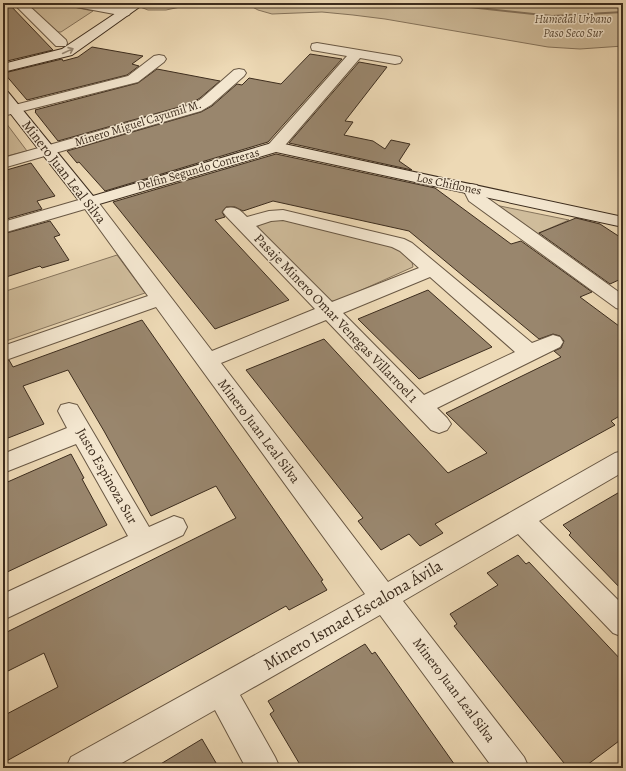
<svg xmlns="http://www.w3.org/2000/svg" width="626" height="771" viewBox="0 0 626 771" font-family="Alegreya,serif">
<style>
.green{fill:#cfbc9b;stroke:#86745c}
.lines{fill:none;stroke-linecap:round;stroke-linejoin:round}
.stream{fill:#83715a;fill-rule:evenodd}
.building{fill:#99866d;stroke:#3d2d1e}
.street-casing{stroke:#695844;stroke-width:2}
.secondary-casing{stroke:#3d2d1e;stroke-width:2}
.street{fill:#f3e6cf;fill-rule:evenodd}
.secondary{fill:#f3e6cf;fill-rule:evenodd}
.oneway{stroke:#988a76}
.labels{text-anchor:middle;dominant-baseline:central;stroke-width:3;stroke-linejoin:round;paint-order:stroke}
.far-park-label{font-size:12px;font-style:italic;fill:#5a4a37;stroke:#f3e6cf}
.far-street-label{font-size:12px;fill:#3d2d1e;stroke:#f3e6cf}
.street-label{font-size:14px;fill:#3d2d1e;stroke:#f3e6cf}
.near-street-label{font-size:17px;fill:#3d2d1e;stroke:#f3e6cf}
</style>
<rect width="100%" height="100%" fill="#edd9b5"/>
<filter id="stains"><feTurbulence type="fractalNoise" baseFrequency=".005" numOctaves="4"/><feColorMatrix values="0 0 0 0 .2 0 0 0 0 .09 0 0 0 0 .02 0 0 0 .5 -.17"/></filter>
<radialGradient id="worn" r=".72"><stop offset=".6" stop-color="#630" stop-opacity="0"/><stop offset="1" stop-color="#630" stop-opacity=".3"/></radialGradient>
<g class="green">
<path d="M24,3H54L93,11L61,32H58Z"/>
<path d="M130,3H199L166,10H148Z"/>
<path d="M245,3H623V46L580,49L548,47L385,19L353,15L322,12L272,14L258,10Z"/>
<path d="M3,119L27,151L3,157Z"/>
<path d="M490,204L569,220L534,235Z"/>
<path d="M276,218L396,247L412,262L413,267L337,301H328L257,230L259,223Z"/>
<path d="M117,255L145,293L3,342V292Z"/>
</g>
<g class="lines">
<path class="stream" d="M431,3H443L552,15L623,11V13L552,17L433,4Z"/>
</g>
<g class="building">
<path d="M3,3H8L53,50L3,62Z"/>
<path d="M92,47L143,56L132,64L139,66L127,75L27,100L4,73L62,59L63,61L78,57Z"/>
<path d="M310,54L342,59L268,142L105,191L79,162L77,163L67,151L201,112L212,106L237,84L242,85L249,78L281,84Z"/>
<path d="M359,62L387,67L345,121L353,122L344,135L373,141L385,149L391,140L410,144L399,161L412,170L289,143Z"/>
<path d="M157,69L220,81L200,98L190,104L58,141L35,112L36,111L35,110L138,83Z"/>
<path d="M276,154L435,188L511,244L521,241L592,292L580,297L623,329V414L611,421L615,425L435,524L443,533L420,546L409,534L381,550L358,521L363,518L246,370L324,339L448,473L487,453L446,413L561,357L554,351L561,348L564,341L560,336L553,334L539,339L409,231L273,201L243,211L235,207H226L222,212L225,217L215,220L289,300L215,329L113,202Z"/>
<path d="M31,163L55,196L37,201L42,209L3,220V171Z"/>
<path d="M576,218L600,224L623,239V278L610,284L539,233Z"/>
<path d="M50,221L60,235L54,237L69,260L42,268L40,266L3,278V234Z"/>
<path d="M428,290L492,347L419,379L358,319Z"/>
<path d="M142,320L323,580L321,581L327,590L289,610L286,606L3,763V716L58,687L44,653L8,671L3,659V634L236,518L216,486L151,516L104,431L68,370L23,386L44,424L3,440V362L9,360L13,367Z"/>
<path d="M71,454L84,478L82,479L107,525L3,574V484Z"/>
<path d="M623,490V591L569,535L571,533L563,525Z"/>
<path d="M518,555L526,564L529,562L623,662V738L583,768H568L454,626L457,624L450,614L498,585L487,573Z"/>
<path d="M365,644L372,654L375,652L457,768H302L270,714L274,711L268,701Z"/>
<path d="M202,739L219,768H154Z"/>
</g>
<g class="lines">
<g class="street-casing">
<g id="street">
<path d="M13,3H26L66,40L67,43L66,46H56Z"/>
<path d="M71,3H96L129,9L131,12L129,15L125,16L77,7L73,6Z"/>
<path d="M317,43L395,56L400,57L402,60L400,63L395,64L360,58L281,150L275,152L269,150L267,147L269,144L347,56L312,50L311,47L312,44Z"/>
<path d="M159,55L164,56L166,59L164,62L138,82L3,116V108L128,76L154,56Z"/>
<path d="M239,69L244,70L246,73L244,76L211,105L201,111L3,168V158L191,105L201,99L234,70Z"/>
<path d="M471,184L477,185L482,194L486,197L623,295V310L616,308L469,201L463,189L465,185Z"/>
<path d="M89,197L95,198L212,351L315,309L226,216L223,212L226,208C236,206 240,210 247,217L269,211L283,210L404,239L412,243L532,343L553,335L560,337L563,342L560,347L437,408L447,418L451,424L447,430L439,433L431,430L326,320L221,363L388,582L615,453L623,451V472L539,521L623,605V637L613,633L518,534L403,601L524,757L529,768H493L380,615L240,695L275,757L280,768H246L215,710L113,768H66L71,757L365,594L156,307L3,361V346L148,296L85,209L3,233V222ZM283,220L392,247L400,251L419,268L332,302L256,226L271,221ZM430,277L515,352L424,395L343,313Z"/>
<path d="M69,403L77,405L149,527L174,516L183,519L187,527L183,535L3,620V594L128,536L76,444L3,473V454L67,428L58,411L61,405Z"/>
</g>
</g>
<g class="secondary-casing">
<g id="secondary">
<path d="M131,3H145L72,55L3,72V64L62,49Z"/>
<path d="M3,91L8,92L93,196L275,142L623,217V227L276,152L89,207L83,206L3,104Z"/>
</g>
</g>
<use href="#street" class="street"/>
<use href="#secondary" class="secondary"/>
</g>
<defs><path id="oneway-shaft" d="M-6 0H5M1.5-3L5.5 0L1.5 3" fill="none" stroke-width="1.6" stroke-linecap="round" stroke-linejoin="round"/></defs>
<use class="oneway" href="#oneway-shaft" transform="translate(68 51) rotate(-25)"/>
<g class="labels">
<g class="far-park-label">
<text x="573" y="19">Humedal Urbano<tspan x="573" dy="14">Paso Seco Sur</tspan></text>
</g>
<g class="far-street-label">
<text transform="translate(138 123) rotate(-17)">Minero Miguel Cayumil M.</text>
<text transform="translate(198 169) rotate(-16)">Delfín Segundo Contreras</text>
<text transform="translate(449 184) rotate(12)">Los Chiflones</text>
</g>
<g class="street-label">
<text transform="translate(64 172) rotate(52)">Minero Juan Leal Silva</text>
<text transform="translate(336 318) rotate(46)">Pasaje Minero Omar Venegas Villarroel 1</text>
<text transform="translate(259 431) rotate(53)">Minero Juan Leal Silva</text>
<text transform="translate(107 476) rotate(60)">Justo Espinoza Sur</text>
<text transform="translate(454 690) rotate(53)">Minero Juan Leal Silva</text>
</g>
<g class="near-street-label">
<text transform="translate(353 615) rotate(-30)">Minero Ismael Escalona Ávila</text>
</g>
</g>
<rect width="626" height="771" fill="none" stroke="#edd9b5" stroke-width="16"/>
<rect x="4" y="4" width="618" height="763" fill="none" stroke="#3d2d1e" stroke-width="2"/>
<rect x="8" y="8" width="610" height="755" fill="none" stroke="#3d2d1e"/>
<rect width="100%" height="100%" filter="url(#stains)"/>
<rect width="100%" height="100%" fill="url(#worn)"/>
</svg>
